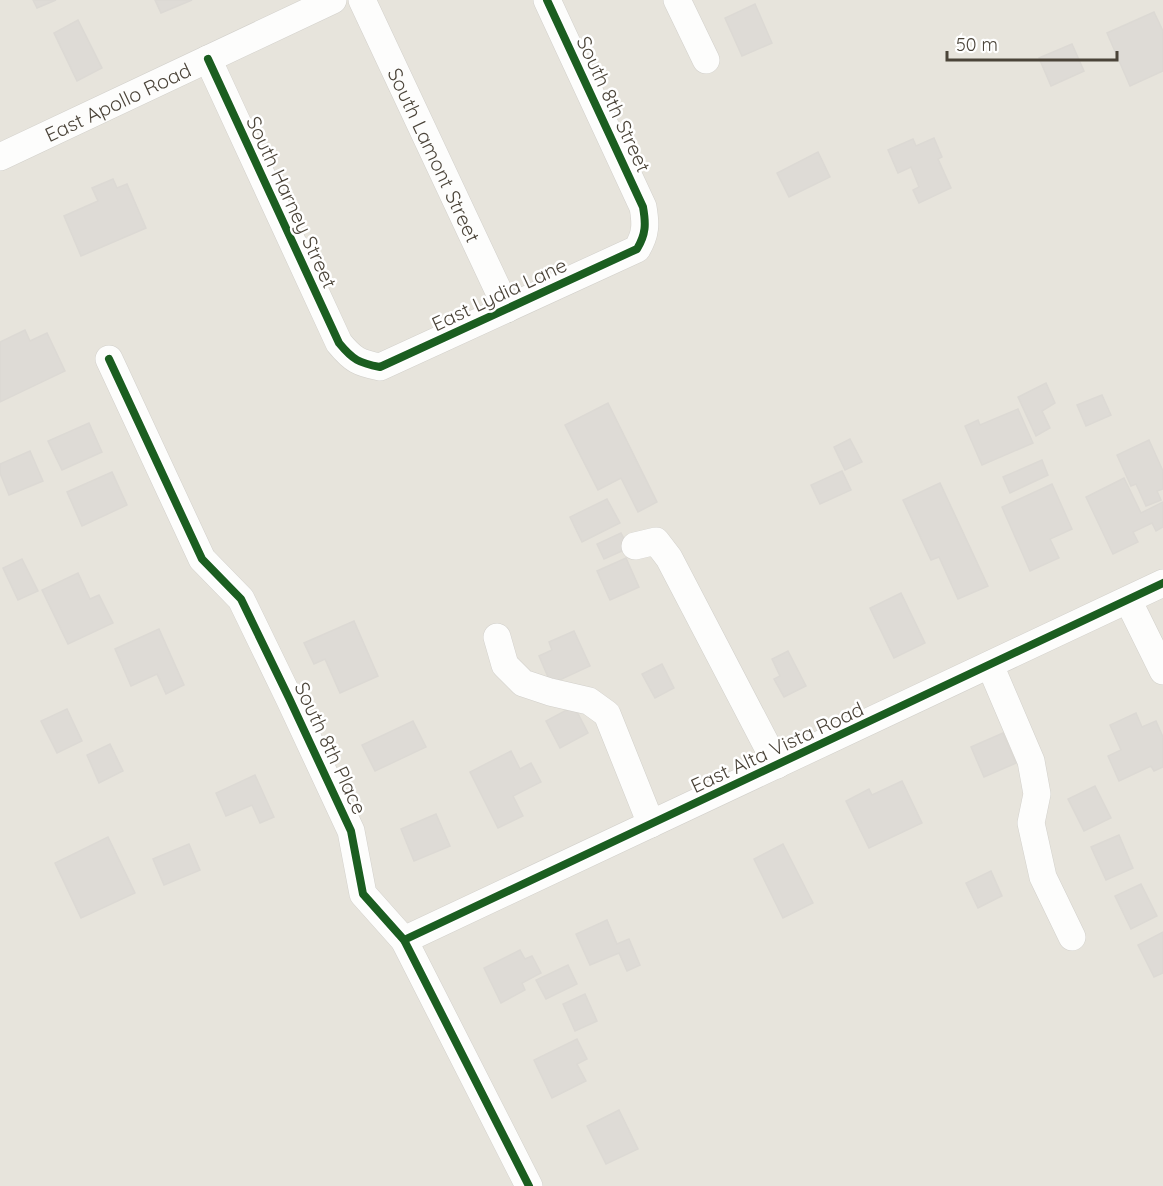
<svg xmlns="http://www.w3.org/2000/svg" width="1163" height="1186" viewBox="0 0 1163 1186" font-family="Quicksand,sans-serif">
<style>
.residential{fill:#e7e4dc}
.building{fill:#dedbd6;stroke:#dcd9d4;stroke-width:1.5}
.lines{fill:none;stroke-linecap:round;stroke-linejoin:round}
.minor-casing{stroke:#d2d0cb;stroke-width:28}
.minor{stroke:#fdfdfc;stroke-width:27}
.cycleway-casing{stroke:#fff;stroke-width:11}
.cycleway{stroke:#1b5e20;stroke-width:8}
.labels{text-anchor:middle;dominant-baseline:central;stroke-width:5;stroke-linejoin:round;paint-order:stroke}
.street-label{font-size:20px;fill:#4b4439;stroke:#fff}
</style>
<rect width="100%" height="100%" fill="#f4f2ee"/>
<rect class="residential" x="0" y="0" width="1163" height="1186"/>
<g class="building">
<path d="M33,0H56L37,8Z"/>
<path d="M155,0H192L161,13Z"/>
<path d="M755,4L772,43L742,56L725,18Z"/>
<path d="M1154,12L1163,31V71L1130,86L1107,33Z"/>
<path d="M78,20L102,68L77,81L54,33Z"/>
<path d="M1072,44L1084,71L1051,86L1039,58Z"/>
<path d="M934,138L942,157L938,159L951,188L919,203L913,190L919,187L911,167L898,173L888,150L913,139L916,146Z"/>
<path d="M818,152L830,177L789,197L777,173Z"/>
<path d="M113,179L117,188L127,184L146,228L81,256L64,216L98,201L92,188Z"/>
<path d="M25,330L30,341L47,333L65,371L0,402V342Z"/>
<path d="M1046,383L1055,403L1042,411L1050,428L1036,436L1018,397Z"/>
<path d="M1102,395L1111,415L1086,426L1077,405Z"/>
<path d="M608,403L657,502L638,512L621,478L598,490L565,425Z"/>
<path d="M1018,409L1033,443L982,465L965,426L978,420L980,425Z"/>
<path d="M89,423L102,452L62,470L48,441Z"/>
<path d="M850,439L862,462L845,470L834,447Z"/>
<path d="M1149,440L1163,471V489L1157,491L1161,500L1146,506L1136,484L1131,486L1117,455Z"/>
<path d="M30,451L43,481L9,495L0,473V464Z"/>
<path d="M1042,460L1048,475L1010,493L1003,477Z"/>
<path d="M842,471L851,490L820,504L811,485Z"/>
<path d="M112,472L127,505L82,526L67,492Z"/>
<path d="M1124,478L1141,513L1163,502V527L1156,531L1152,523L1133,532L1138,542L1113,554L1086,497Z"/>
<path d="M940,483L988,586L958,599L939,557L931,560L903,500Z"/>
<path d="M1052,484L1072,529L1050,539L1059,558L1030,571L1002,507Z"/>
<path d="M607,499L620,523L582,542L570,517Z"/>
<path d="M621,533L629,548L604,559L597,544Z"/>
<path d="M626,558L639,587L610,600L597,571Z"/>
<path d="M22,559L38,591L18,600L3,568Z"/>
<path d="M78,573L90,599L99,595L113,623L68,644L42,590Z"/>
<path d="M901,593L925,643L894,658L870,608Z"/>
<path d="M354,621L378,676L340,693L325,659L314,664L304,643Z"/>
<path d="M159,629L184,685L166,694L157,674L131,686L115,649Z"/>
<path d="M574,631L590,666L551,684L539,656L552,650L549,642Z"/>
<path d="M788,651L806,686L784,697L774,679L780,676L772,659Z"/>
<path d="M662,664L674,688L655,698L642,674Z"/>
<path d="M574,706L588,733L560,748L546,721Z"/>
<path d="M67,709L82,741L57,753L41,721Z"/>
<path d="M1136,713L1142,727L1156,721L1163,737V767L1154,771L1151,766L1119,781L1108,756L1121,750L1110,725Z"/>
<path d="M413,721L426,747L375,771L362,745Z"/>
<path d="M1003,733L1016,763L984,777L971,747Z"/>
<path d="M110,744L123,771L99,783L87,755Z"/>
<path d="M511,751L520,769L531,763L541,782L513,796L523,816L498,828L470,772Z"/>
<path d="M255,775L274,817L260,823L252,805L226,816L216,793Z"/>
<path d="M902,781L922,823L869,848L846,801L869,789L872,795Z"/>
<path d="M1095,786L1111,818L1084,831L1068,799Z"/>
<path d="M436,814L450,846L414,861L401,829Z"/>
<path d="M1119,835L1133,868L1106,880L1091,847Z"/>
<path d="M108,837L135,893L81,918L55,863Z"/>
<path d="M189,844L200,870L164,885L153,859Z"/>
<path d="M783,844L813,903L783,918L754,859Z"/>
<path d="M991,871L1002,896L978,908L966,883Z"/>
<path d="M1141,884L1157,916L1131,929L1115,896Z"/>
<path d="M607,920L617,944L629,939L640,965L627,971L619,953L590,965L576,934Z"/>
<path d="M1163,932V973L1154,977L1138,945Z"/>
<path d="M520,950L525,959L532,956L541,973L522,983L525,990L501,1003L484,968Z"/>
<path d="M568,965L577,984L546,999L536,980Z"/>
<path d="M585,994L597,1021L575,1031L563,1004Z"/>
<path d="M577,1039L587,1059L577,1064L586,1081L552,1098L534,1060Z"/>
<path d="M619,1110L638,1149L606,1164L587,1126Z"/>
</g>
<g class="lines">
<g class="minor-casing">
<g id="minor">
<path id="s1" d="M362,0L507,309"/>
<path d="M677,0L706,60"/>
<path d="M208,59L339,343C353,360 359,363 380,367L637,249C646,234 646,224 643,207L547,0"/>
<path id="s2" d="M0,157L333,0"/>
<path d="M109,359L202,559L241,599L289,698L351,831L363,894L404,940L529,1186"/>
<path d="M635,546L656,541L669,558L777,765"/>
<path d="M1128,600L1163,671"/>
<path d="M497,637L505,665L523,683L550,692L589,701L607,714L651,824"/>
<path d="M990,665L1031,761L1037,794L1031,823L1043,877L1072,937"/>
<path d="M404,940L1163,583"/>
</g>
</g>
<use href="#minor" class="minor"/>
<g class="cycleway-casing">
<g id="cycleway">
<path d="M208,59L339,343C353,360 359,363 380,367L637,249C646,234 646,224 643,207L547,0"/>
<path d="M109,359L202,559L241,599L289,698L351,831L363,894L404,940L529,1186"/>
<path d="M404,940L1163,583"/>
</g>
</g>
<use href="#cycleway" class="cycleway"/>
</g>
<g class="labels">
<g class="street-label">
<text stroke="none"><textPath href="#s2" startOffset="130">East Apollo Road</textPath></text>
<text transform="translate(614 104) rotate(65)">South 8th Street</text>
<text stroke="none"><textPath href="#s1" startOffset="171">South Lamont Street</textPath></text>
<text transform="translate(292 202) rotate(65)">South Harney Street</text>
<text transform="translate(499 294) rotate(-25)">East Lydia Lane</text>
<text transform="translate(777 747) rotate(-25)">East Alta Vista Road</text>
<text transform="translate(331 748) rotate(65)">South 8th Place</text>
</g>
</g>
<path d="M947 51v9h170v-9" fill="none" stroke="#4b4439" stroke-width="3"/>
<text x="956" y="51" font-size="18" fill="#4b4439" stroke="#ffffff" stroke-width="4.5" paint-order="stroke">50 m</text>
</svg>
